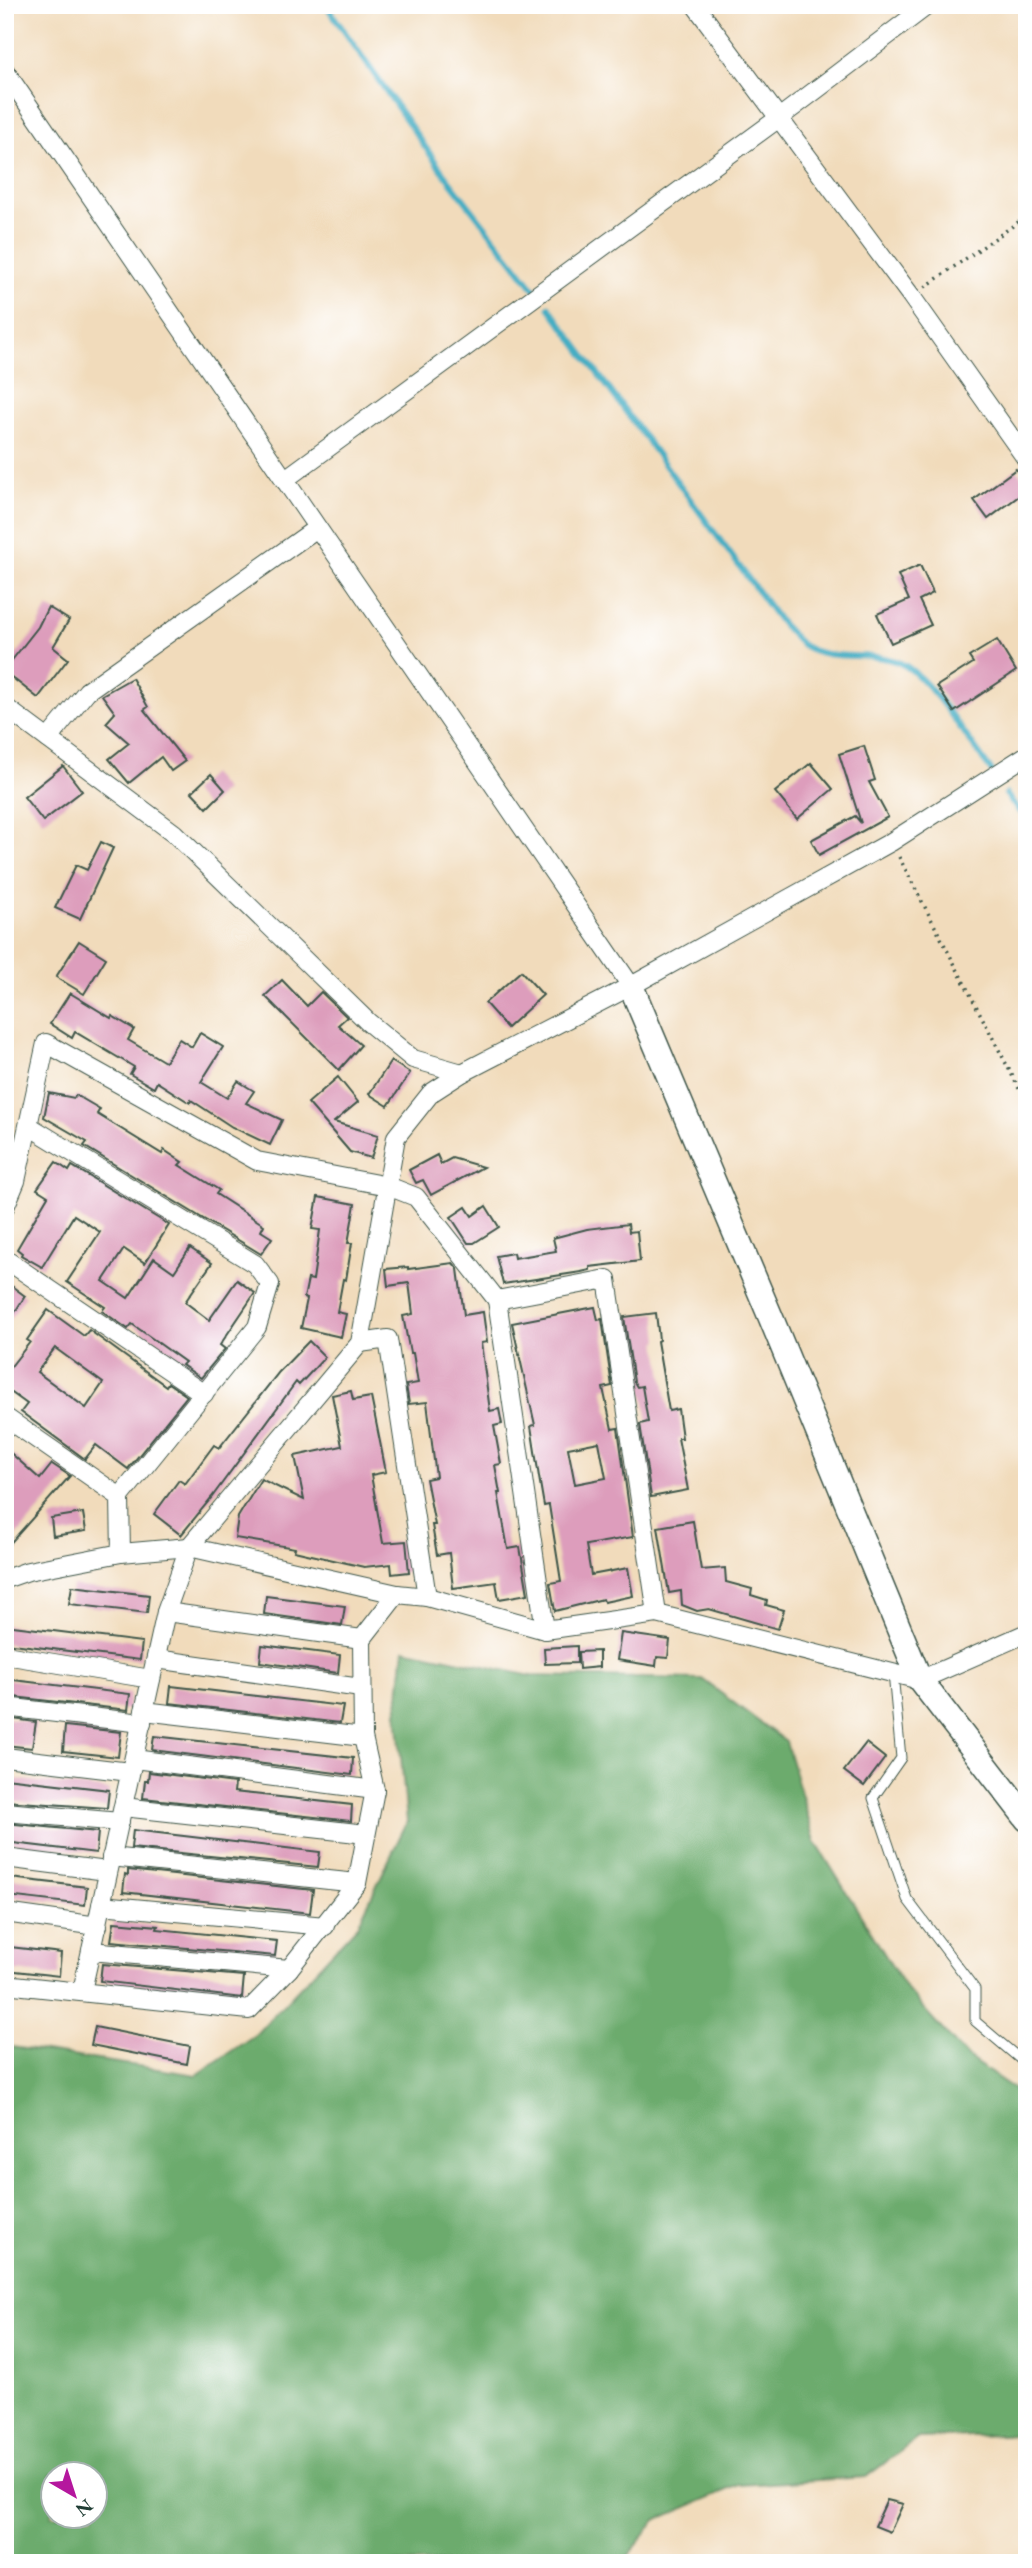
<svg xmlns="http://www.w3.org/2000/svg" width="1032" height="2568" viewBox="0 0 1032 2568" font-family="'EB Garamond',serif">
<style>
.forest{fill:#6cab6d;stroke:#467450;stroke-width:2;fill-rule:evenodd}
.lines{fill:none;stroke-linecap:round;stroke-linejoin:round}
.stream{stroke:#44adc3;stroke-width:6}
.building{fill:#dd9dbc;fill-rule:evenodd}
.lane-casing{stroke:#3e5548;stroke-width:11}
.street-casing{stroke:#3e5548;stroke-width:20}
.secondary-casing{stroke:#3e5548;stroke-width:27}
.path{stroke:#3e5548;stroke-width:3.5;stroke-dasharray:2 5;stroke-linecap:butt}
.lane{stroke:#fff;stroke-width:9}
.street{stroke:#fff;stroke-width:18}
.secondary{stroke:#fff;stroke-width:24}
</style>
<rect width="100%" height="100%" fill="#fff"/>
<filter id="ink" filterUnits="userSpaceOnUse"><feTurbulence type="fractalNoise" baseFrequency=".0143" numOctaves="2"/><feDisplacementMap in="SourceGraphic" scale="14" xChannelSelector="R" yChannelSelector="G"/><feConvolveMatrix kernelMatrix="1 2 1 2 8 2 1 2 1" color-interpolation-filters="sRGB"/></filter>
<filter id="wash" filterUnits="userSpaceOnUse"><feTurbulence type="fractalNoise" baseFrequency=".00686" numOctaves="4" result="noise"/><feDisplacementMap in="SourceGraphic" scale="28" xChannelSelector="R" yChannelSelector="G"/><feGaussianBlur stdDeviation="1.57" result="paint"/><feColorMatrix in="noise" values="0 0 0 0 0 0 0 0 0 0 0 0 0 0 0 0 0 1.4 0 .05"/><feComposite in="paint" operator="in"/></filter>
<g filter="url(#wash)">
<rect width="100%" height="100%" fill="#f1dbbb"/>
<path class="forest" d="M404,1649L531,1676L702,1679L786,1742L815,1841L906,1989L966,2056L1027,2098V2434L918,2438L866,2477L739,2485L656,2520L623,2563H5V2046L197,2075L256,2034L358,1925L407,1822L397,1713ZM52,2474H94V2516H52Z"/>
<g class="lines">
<g class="stream">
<path d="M326,5L442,171L535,290"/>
<path d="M549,307L781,623C788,630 796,641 804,646C834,664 873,648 904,665C930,679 973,747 993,773"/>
<path d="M1006,794L1019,811L1027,815"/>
</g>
</g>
<g id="blocks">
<g class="building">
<path d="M1016,469L1027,483V490L988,519L974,500Z"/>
<path d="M920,565L933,593L919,600L931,625L891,643L877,614L909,600L898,575Z"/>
<path d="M48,607L69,620L53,647L68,659L38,698L5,672V669L38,627Z"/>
<path d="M997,640L1016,671L954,712L937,686L973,663L969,657Z"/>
<path d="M132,678L148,707L144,710L185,761L171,771L161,757L129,783L109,759L129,743L106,723L115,713L102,695Z"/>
<path d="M864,746L875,780L869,782L888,817L819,855L811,840L855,816L861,823L839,754Z"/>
<path d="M811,763L833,789L797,819L775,792Z"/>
<path d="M63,766L82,791L43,821L24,797Z"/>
<path d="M211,774L225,790L207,808L192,792Z"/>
<path d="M101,842L113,848L80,919L55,908L76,865L87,870Z"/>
<path d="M79,941L106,958L84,994L56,977Z"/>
<path d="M521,971L543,995L507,1028L485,1003Z"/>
<path d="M282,980L307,1006L321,992L347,1017L338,1025L361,1045L339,1070L265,996Z"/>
<path d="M70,993L111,1018L112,1016L134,1029L128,1040L165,1062L179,1039L192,1047L200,1033L223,1047L201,1082L227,1098L238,1081L254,1091L246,1103L282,1120L270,1145L232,1127L191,1100L190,1103L157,1082L154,1088L130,1074L134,1067L75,1032L72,1038L50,1024Z"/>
<path d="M391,1061L410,1073L388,1106L369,1094Z"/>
<path d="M338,1077L358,1102L334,1122L378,1135L371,1158L350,1152L308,1103Z"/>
<path d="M49,1093L74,1098L76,1095L100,1109L97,1114L162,1154L164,1150L182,1162L179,1165L219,1190L216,1194L264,1225L261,1231L272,1238L261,1254L84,1146L87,1142L44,1117Z"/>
<path d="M437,1155L441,1164L452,1158L483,1167L431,1195L423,1180L416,1183L409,1170Z"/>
<path d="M56,1162L69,1171L72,1166L169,1225L145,1263L124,1249L103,1281L128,1298L154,1258L174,1272L190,1248L212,1263L185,1302L209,1320L237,1280L255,1293L220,1345L225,1349L201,1378L182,1365L185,1362L132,1324L128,1329L102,1311L105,1307L67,1282L100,1232L74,1215L42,1267L21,1255L22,1253L17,1249L48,1196L37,1189Z"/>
<path d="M318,1197L355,1204L348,1243H352L346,1280L343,1279L337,1312L346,1314L341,1337L301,1328L307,1299L304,1298L308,1279L313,1280L320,1230L312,1229Z"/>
<path d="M486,1206L499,1227L474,1243H468L451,1217L466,1207L472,1216Z"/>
<path d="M628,1224L629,1232L637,1231L640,1261L590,1267V1270L581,1272L503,1284L496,1256L513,1253L514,1258L556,1251L553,1238L587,1229Z"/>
<path d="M453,1263L458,1269L464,1315L483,1312L487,1342L481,1343L490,1411L499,1409L502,1424L494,1426L501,1464L495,1465L500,1493H498L508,1549L520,1547L528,1594L499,1599L496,1582L453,1588L449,1553L437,1555L432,1525H435L426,1479L436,1477L427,1402L409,1404L406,1385L418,1383L413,1353H410L403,1316L413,1314L409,1283L388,1286L386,1269L408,1267V1269Z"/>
<path d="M5,1281L25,1296L5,1328Z"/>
<path d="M595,1307L598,1320L602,1319L612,1386L603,1388L612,1429L618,1428L633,1537L586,1545L591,1575L628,1568L633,1596L604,1602L603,1599L555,1611L550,1583L561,1581L549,1505L544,1506L539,1477L531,1426L535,1425L512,1323ZM599,1442L606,1478L575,1484L568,1448Z"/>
<path d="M48,1310L84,1336L89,1330L166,1386L168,1383L187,1396L128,1469L96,1445L85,1459L21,1412L27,1404L5,1388V1374L30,1342L27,1340ZM55,1348L103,1383L86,1408L37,1372Z"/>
<path d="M656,1313L659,1340L657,1341L669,1411L678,1409L682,1438H678L688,1490L651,1497L640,1424L648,1422L642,1386L637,1387L634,1382L624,1317Z"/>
<path d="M309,1341L325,1357L299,1385L296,1382L212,1497L181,1535L154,1514L179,1480L185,1484L214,1445L219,1448L279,1372Z"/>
<path d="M351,1391L353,1400L371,1397L386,1472L371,1475L383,1543L406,1541L409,1572L392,1574L391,1564L364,1567L294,1551L295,1548L235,1538L238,1517L261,1479L304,1500L295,1456L342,1446L332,1395Z"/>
<path d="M5,1448L40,1479L52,1464L70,1476L5,1549Z"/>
<path d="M83,1513L86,1531L53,1536L51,1518Z"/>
<path d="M693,1521L701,1570L725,1568L726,1582L752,1589L751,1595L767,1600L766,1605L784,1610L778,1629L709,1609L697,1611L682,1605L681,1591L669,1593L658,1527Z"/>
<path d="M72,1586L149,1595L147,1613L69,1604Z"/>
<path d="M266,1596L345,1606L342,1625L264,1614Z"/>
<path d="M5,1625L142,1642L140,1660L5,1643Z"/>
<path d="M621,1633L670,1640L668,1658L657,1657L656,1666L617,1660Z"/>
<path d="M262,1645L340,1655L338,1673L260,1662Z"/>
<path d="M577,1646V1663L545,1664L544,1648Z"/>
<path d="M599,1651V1667L579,1669L578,1652Z"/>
<path d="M5,1679L130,1694L128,1710L5,1696Z"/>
<path d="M171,1686L343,1706L340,1723L169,1703Z"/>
<path d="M5,1718L36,1722L32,1748L5,1745Z"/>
<path d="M65,1726L121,1732L118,1757L63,1751Z"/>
<path d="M154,1736L353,1758L352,1775L152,1750Z"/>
<path d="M866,1743L885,1758L864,1786L844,1771Z"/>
<path d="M149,1772L235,1783L234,1792L352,1805L351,1821L143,1798L145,1781H148Z"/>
<path d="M5,1778L109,1790L107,1808L5,1801Z"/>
<path d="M5,1823L98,1832L96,1853L5,1842Z"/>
<path d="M133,1830L320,1852L318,1867L131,1848Z"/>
<path d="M128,1870L313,1890L310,1913L123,1892L125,1874L128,1875Z"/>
<path d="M10,1878L87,1887L85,1905L7,1896Z"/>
<path d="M114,1922L158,1926L157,1929L277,1941L275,1956L111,1941Z"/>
<path d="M10,1947L61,1953L59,1976L7,1970Z"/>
<path d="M102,1964L244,1976L242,1998L100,1981Z"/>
<path d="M95,2027L190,2046L187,2064L91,2045Z"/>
<path d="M887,2500L903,2504L890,2532L875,2526Z"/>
</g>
</g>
</g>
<g filter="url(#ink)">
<use href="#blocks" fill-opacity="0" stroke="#3e5548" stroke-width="2"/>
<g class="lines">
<g class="lane-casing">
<path id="lane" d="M893,1673L901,1758L873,1798L907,1899L975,1989V2021L1027,2065"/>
</g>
<g class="street-casing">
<g id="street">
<path d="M695,5L911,296L1027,460"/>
<path d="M5,71L631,986"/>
<path d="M284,480L779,118L928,5"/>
<path d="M5,707L174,833L368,1022L413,1059L462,1073"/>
<path d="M48,739L87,691L317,528"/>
<path d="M29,1126L255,1264L270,1284L257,1327L120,1497L121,1553"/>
<path d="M5,1207L16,1181L46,1043L257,1161L388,1186L416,1197L497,1300"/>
<path d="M5,1259L204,1394"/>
<path d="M360,1343L388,1339L427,1597"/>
<path d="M5,1417L120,1497"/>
<path d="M5,1579L28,1571L121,1553L189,1547L397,1594L427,1597L545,1630L657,1614L920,1680L1027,1633"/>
<path d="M166,1612L362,1639"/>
<path d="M545,1630L497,1300L607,1279L657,1614"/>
<path d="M5,1655L151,1679"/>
<path d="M156,1659L361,1688"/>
<path d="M5,1707L142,1723"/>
<path d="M144,1711L363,1737"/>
<path d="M5,1757L130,1772"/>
<path d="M134,1759L375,1790"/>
<path d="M123,1807L366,1834"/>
<path d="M5,1812L120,1822"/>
<path d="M111,1857L357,1883"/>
<path d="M5,1858L107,1871"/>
<path d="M101,1905L325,1926"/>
<path d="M5,1913L98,1926"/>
<path d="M91,1951L289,1969"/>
<path d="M5,1984L249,2010L289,1969L357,1883L375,1790L363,1737L362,1639L397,1594"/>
<path d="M82,1991L166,1612L189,1547L360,1343L396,1137L431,1093L462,1073L631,986L891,842L1027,755"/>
</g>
</g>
<g class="secondary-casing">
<path id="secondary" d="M631,986L771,1318L920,1680L1027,1819"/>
</g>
<g class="path">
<path d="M925,287L1027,216"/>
<path d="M899,857L1027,1104"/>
</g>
<use href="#lane" class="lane"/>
<use href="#street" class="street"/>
<use href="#secondary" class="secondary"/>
</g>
</g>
<rect width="1032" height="2568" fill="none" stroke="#fff" stroke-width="28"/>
<g transform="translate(74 2495) rotate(141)"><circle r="33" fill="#ffffff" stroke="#a5b1ae" stroke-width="2"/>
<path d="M0-5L12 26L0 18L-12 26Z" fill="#b5179e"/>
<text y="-10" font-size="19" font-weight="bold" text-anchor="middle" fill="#1f3d34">N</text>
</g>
</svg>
